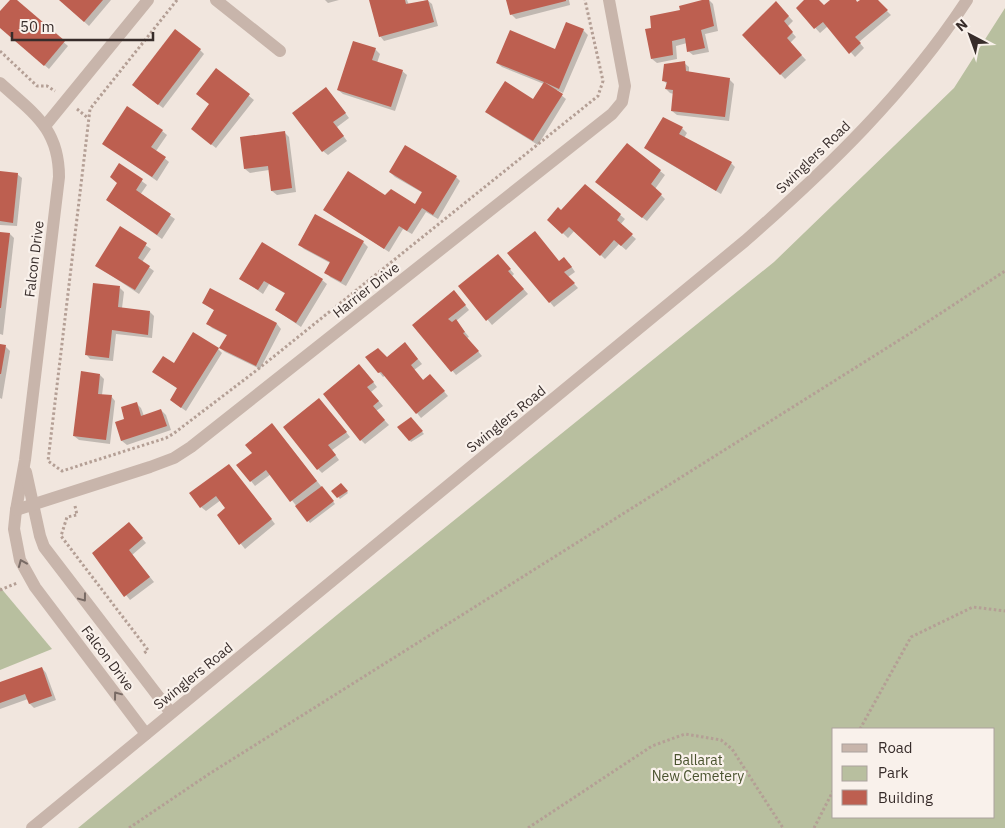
<svg xmlns="http://www.w3.org/2000/svg" width="1005" height="828" viewBox="0 0 1005 828" font-family="'IBM Plex Sans',sans-serif">
<style>
.green{fill:#b8bf9f;fill-rule:evenodd}
.shadow{fill:#0003}
.building{fill:#bd5f50}
.lines{fill:none;stroke-linecap:round;stroke-linejoin:round}
.path{stroke:#b49f95;stroke-width:3;stroke-dasharray:2.5 2.5;stroke-linecap:butt}
.minor{stroke:#c8b5ab;stroke-width:12}
.tertiary{stroke:#c8b5ab;stroke-width:12}
.oneway{stroke:#786a64}
.labels{text-anchor:middle;dominant-baseline:central;stroke-width:4.5;stroke-linejoin:round;paint-order:stroke}
.street-label{font-size:14px;fill:#372c2a;stroke:#f9f1eb}
.park-label{font-size:14px;fill:#4a532f;stroke:#f9f1eb}
</style>
<rect width="100%" height="100%" fill="#f1e6de"/>
<g class="green">
<path d="M1005,8V828H78L343,610L774,262L954,88ZM994,729V817H834V729Z"/>
<path d="M0,587L52,649L0,670Z"/>
</g>
<g class="shadow">
<path d="M11,0H15L68,46L49,69L0,27V13Z"/>
<path d="M60,0H111L89,26Z"/>
<path d="M325,0H339L328,3Z"/>
<path d="M370,0H407L409,5L427,0L432,4L438,26L384,41L380,36Z"/>
<path d="M508,0H569L570,5L516,19L511,14Z"/>
<path d="M706,0H709L713,4L718,31L705,34L709,52L693,55L688,51L687,43L676,46L677,59L657,63L652,59L682,11Z"/>
<path d="M806,0H817L824,7L832,0H855L858,3L862,0H876L891,15L859,42L864,48L855,57L828,26L820,33L797,8Z"/>
<path d="M776,3L793,21L787,27L796,37L790,43L806,60L785,79L744,35Z"/>
<path d="M583,30L588,35L563,93L557,90L556,91L566,99L538,145L491,116L487,111L534,100L544,84L502,67L497,63L556,50Z"/>
<path d="M375,49L380,54L377,63L402,71L407,75L395,111L343,94L338,90Z"/>
<path d="M200,50L204,54L163,108L138,89Z"/>
<path d="M684,63L689,67V73L729,79L734,84L729,121L677,115L672,111L674,94L670,93L666,89L667,84L664,81Z"/>
<path d="M217,70L254,100L216,148L197,133L211,105Z"/>
<path d="M330,93L349,118L337,127L347,141L328,155L323,151Z"/>
<path d="M664,118L682,128L687,133L684,138L731,163L735,167L721,194L650,152L646,148Z"/>
<path d="M162,131L167,135L156,151L169,162L157,181L104,144Z"/>
<path d="M284,132L289,137L296,192L277,195L272,191L269,170L250,173L245,169L241,138Z"/>
<path d="M627,145L665,175L655,189L665,199L647,221L601,186Z"/>
<path d="M120,165L147,185L140,195L175,219L162,239L107,200L118,184Z"/>
<path d="M0,172L17,174L22,178L17,226L0,225Z"/>
<path d="M390,172L456,177L460,181L438,219L426,212L412,234L403,229L389,252L325,210L385,197L415,206L423,193L395,177Z"/>
<path d="M585,186L625,219L620,225L636,239L626,250L619,244L605,259L575,230L568,238L549,220L561,212Z"/>
<path d="M315,215L363,242L368,247L346,286L330,277L326,272L330,263L304,249L299,244Z"/>
<path d="M120,228L151,249L142,262L154,271L139,294L97,266Z"/>
<path d="M0,233L10,234L14,238L3,335L0,334Z"/>
<path d="M509,253L569,263L575,272L568,277L578,288L554,307Z"/>
<path d="M502,260L514,274L512,276L528,294L492,325L460,286Z"/>
<path d="M241,279L322,280L327,284L301,327L276,310L286,294L269,284L263,294Z"/>
<path d="M120,288L124,292L122,308L150,312L154,316L152,338L116,334L113,361L90,359L86,354Z"/>
<path d="M210,290L277,324L281,329L260,369L225,352L220,348L228,336L212,328L208,324L215,311L203,303Z"/>
<path d="M458,296L469,310L456,321L469,337L467,338L482,356L456,375L414,325Z"/>
<path d="M0,346H5L10,351L2,399L0,398Z"/>
<path d="M409,348L422,364L414,370L424,381L434,380L448,396L421,418L386,375L383,377L379,372L387,358Z"/>
<path d="M218,349L222,353L186,411L176,404L171,400L178,389L154,372Z"/>
<path d="M364,370L377,387L371,392L383,406L376,411L389,425L365,444L361,440Z"/>
<path d="M100,375L104,379L102,395L111,396L115,401L110,444L79,440L74,436Z"/>
<path d="M136,403L141,408L144,416L161,410L166,415L171,430L127,445L122,441L126,420Z"/>
<path d="M323,404L350,437L332,450L339,460L322,473L318,469Z"/>
<path d="M411,419L424,434L411,442L399,427Z"/>
<path d="M276,429L335,504L310,523L271,474L255,486L251,481L253,453Z"/>
<path d="M233,470L275,524L245,549L218,515L227,508L221,500L206,511L201,507Z"/>
<path d="M341,485L348,493L340,499L333,491Z"/>
<path d="M133,528L146,543L132,555L154,582L130,600L93,554Z"/>
<path d="M42,668L46,673L56,700L34,708L30,704L28,699L0,709V684Z"/>
</g>
<g class="building">
<path d="M10,0H17L65,41L44,66L0,28V11Z"/>
<path d="M59,0H103L84,22Z"/>
<path d="M369,0H405L406,4L428,0L434,22L379,37Z"/>
<path d="M506,0H566V1L510,15Z"/>
<path d="M702,0H709L714,26L701,30L705,48L687,52L685,38L672,41L673,55L651,59L645,29L651,28L650,16L680,10L679,6Z"/>
<path d="M804,0H819L824,5L830,0H856L857,2L860,0H878L888,10L855,37L861,43L849,54L823,22L814,29L796,8Z"/>
<path d="M776,1L789,16L784,21L793,32L787,38L802,55L780,75L742,35Z"/>
<path d="M566,22L584,29L559,89L544,82L563,94L533,141L485,112L505,81L533,99L544,82L496,63L510,30L555,49Z"/>
<path d="M175,29L201,49L158,105L132,85Z"/>
<path d="M353,41L376,48L372,60L403,70L391,107L337,90Z"/>
<path d="M685,61L686,71L730,78L725,117L671,111L673,90L665,89L667,82L662,81L664,64Z"/>
<path d="M216,68L250,94L211,145L191,129L209,104L196,94Z"/>
<path d="M326,87L346,113L333,122L344,136L322,152L292,113Z"/>
<path d="M127,106L163,130L151,147L166,157L152,177L102,144Z"/>
<path d="M663,117L683,127L679,134L732,162L716,191L644,148Z"/>
<path d="M285,131L292,188L271,191L268,166L244,169L240,137Z"/>
<path d="M627,143L661,170L651,184L662,194L642,218L595,182Z"/>
<path d="M405,145L457,176L433,215L422,208L407,231L399,226L384,249L323,210L348,171L385,195L391,189L415,204L422,192L389,172Z"/>
<path d="M119,163L143,179L136,190L171,214L157,235L106,200L117,183L110,177Z"/>
<path d="M0,171L18,173L13,223L0,221Z"/>
<path d="M585,184L621,214L617,220L633,234L621,246L614,240L600,256L569,227L562,234L547,220L558,207L561,210Z"/>
<path d="M315,214L364,241L341,282L324,273L330,262L298,245Z"/>
<path d="M120,226L147,243L138,258L150,266L135,290L95,266Z"/>
<path d="M535,231L559,261L564,257L572,267L564,272L575,283L549,303L507,253Z"/>
<path d="M0,232L10,233L1,308H0Z"/>
<path d="M262,242L323,279L296,323L275,310L285,293L264,281L258,290L239,279Z"/>
<path d="M498,254L511,269L508,271L524,289L486,321L458,286Z"/>
<path d="M93,283L120,286L118,307L150,311L148,335L112,330L109,358L85,355Z"/>
<path d="M210,288L277,323L256,366L219,348L227,335L206,324L214,310L202,303Z"/>
<path d="M454,290L466,305L448,319L452,322L456,319L465,332L463,333L479,351L451,372L412,325Z"/>
<path d="M193,332L219,348L181,408L170,400L177,388L152,372L163,356L174,363Z"/>
<path d="M405,342L418,359L411,365L423,380L430,374L445,391L416,414L381,372L378,373L365,357L378,348L387,357Z"/>
<path d="M0,344L6,345L1,374H0Z"/>
<path d="M359,364L374,382L367,387L379,401L373,406L385,420L360,441L323,394Z"/>
<path d="M81,371L100,374L98,394L112,395L106,440L73,436Z"/>
<path d="M319,398L347,432L328,445L336,455L317,470L283,427Z"/>
<path d="M137,402L141,416L161,409L167,426L121,441L115,422L124,419L121,407Z"/>
<path d="M411,417L423,431L409,441L397,427Z"/>
<path d="M272,423L317,481L290,502L266,470L250,482L236,465L252,453L245,445Z"/>
<path d="M229,464L272,519L239,545L217,515L225,508L216,496L200,508L189,493Z"/>
<path d="M341,483L348,491L337,498L331,491Z"/>
<path d="M322,486L334,501L307,522L295,506Z"/>
<path d="M129,522L143,538L129,550L150,577L124,597L92,553Z"/>
<path d="M42,667L52,696L29,704L25,694L0,703V682Z"/>
</g>
<g class="lines">
<g class="path">
<path d="M177,0L90,109L48,461L62,471L166,438L173,434L257,370L598,96L603,81L585,0"/>
<path d="M0,51L37,86H47L55,91"/>
<path d="M77,109L88,118"/>
<path d="M75,506L77,515L67,517L61,536L148,650L143,654"/>
<path d="M0,590L17,583"/>
<path d="M860,729L911,637L973,607L1005,611"/>
<path d="M129,828L209,774L909,334L1005,271"/>
<path d="M528,828L652,746L685,734L721,740L732,749L783,828"/>
<path d="M814,828L834,789"/>
</g>
<g class="minor">
<path d="M216,0L280,51"/>
<path d="M0,83C33,113 59,128 59,177L25,460L16,510L14,529L20,560L35,587L146,734"/>
<path d="M45,126L148,0"/>
<path d="M26,472L40,536L44,547L171,713"/>
<path d="M16,510L150,467L174,458L191,447L612,114L622,102L625,86L609,0"/>
</g>
<path class="tertiary" d="M32,828L745,241C827,169 907,92 967,0"/>
</g>
<defs><path id="oneway-chevron" d="M-2-3.5L2.5 0L-2 3.5" fill="none" stroke-width="1.6" stroke-linecap="round" stroke-linejoin="round" transform="scale(1.25)"/></defs>
<g class="oneway">
<use href="#oneway-chevron" transform="translate(22 563) rotate(-113)"/>
<use href="#oneway-chevron" transform="translate(83 598) rotate(53)"/>
<use href="#oneway-chevron" transform="translate(117 695) rotate(-127)"/>
</g>
<g class="labels">
<g class="street-label">
<text transform="translate(813 157) rotate(-44)">Swinglers Road</text>
<text transform="translate(34 259) rotate(-83)">Falcon Drive</text>
<text transform="translate(366 290) rotate(-38)">Harrier Drive</text>
<text transform="translate(506 419) rotate(-39)">Swinglers Road</text>
<text transform="translate(108 658) rotate(53)">Falcon Drive</text>
<text transform="translate(193 676) rotate(-39)">Swinglers Road</text>
</g>
<g class="park-label">
<text x="698" y="760">Ballarat<tspan x="698" dy="16">New Cemetery</tspan></text>
</g>
</g>
<rect x="832" y="728" width="162" height="90" fill="#f9f1eb" stroke="#aba29e"/>
<rect x="842" y="744" width="25" height="8" fill="#c8b5ab" stroke="#aba29e"/>
<text x="878" y="753" font-size="15" fill="#372c2a">Road</text>
<rect x="842" y="766" width="25" height="15" fill="#b8bf9f" stroke="#aba29e"/>
<text x="878" y="778" font-size="15" fill="#372c2a">Park</text>
<rect x="842" y="790" width="25" height="15" fill="#bd5f50" stroke="#aba29e"/>
<text x="878" y="803" font-size="15" fill="#372c2a">Building</text>
<g transform="translate(970 35) rotate(319)" stroke="#f9f1eb" stroke-width="4" paint-order="stroke">
<path d="M0-4L9 19L0 12L-9 19Z" fill="#372c2a"/>
<text y="-8" font-size="14" font-weight="bold" text-anchor="middle" fill="#372c2a">N</text>
</g>
<path d="M12 32v8h141v-8" fill="none" stroke="#372c2a" stroke-width="2.5"/>
<text x="20" y="32" font-size="15" fill="#372c2a" stroke="#f9f1eb" stroke-width="4" paint-order="stroke">50 m</text>
</svg>
